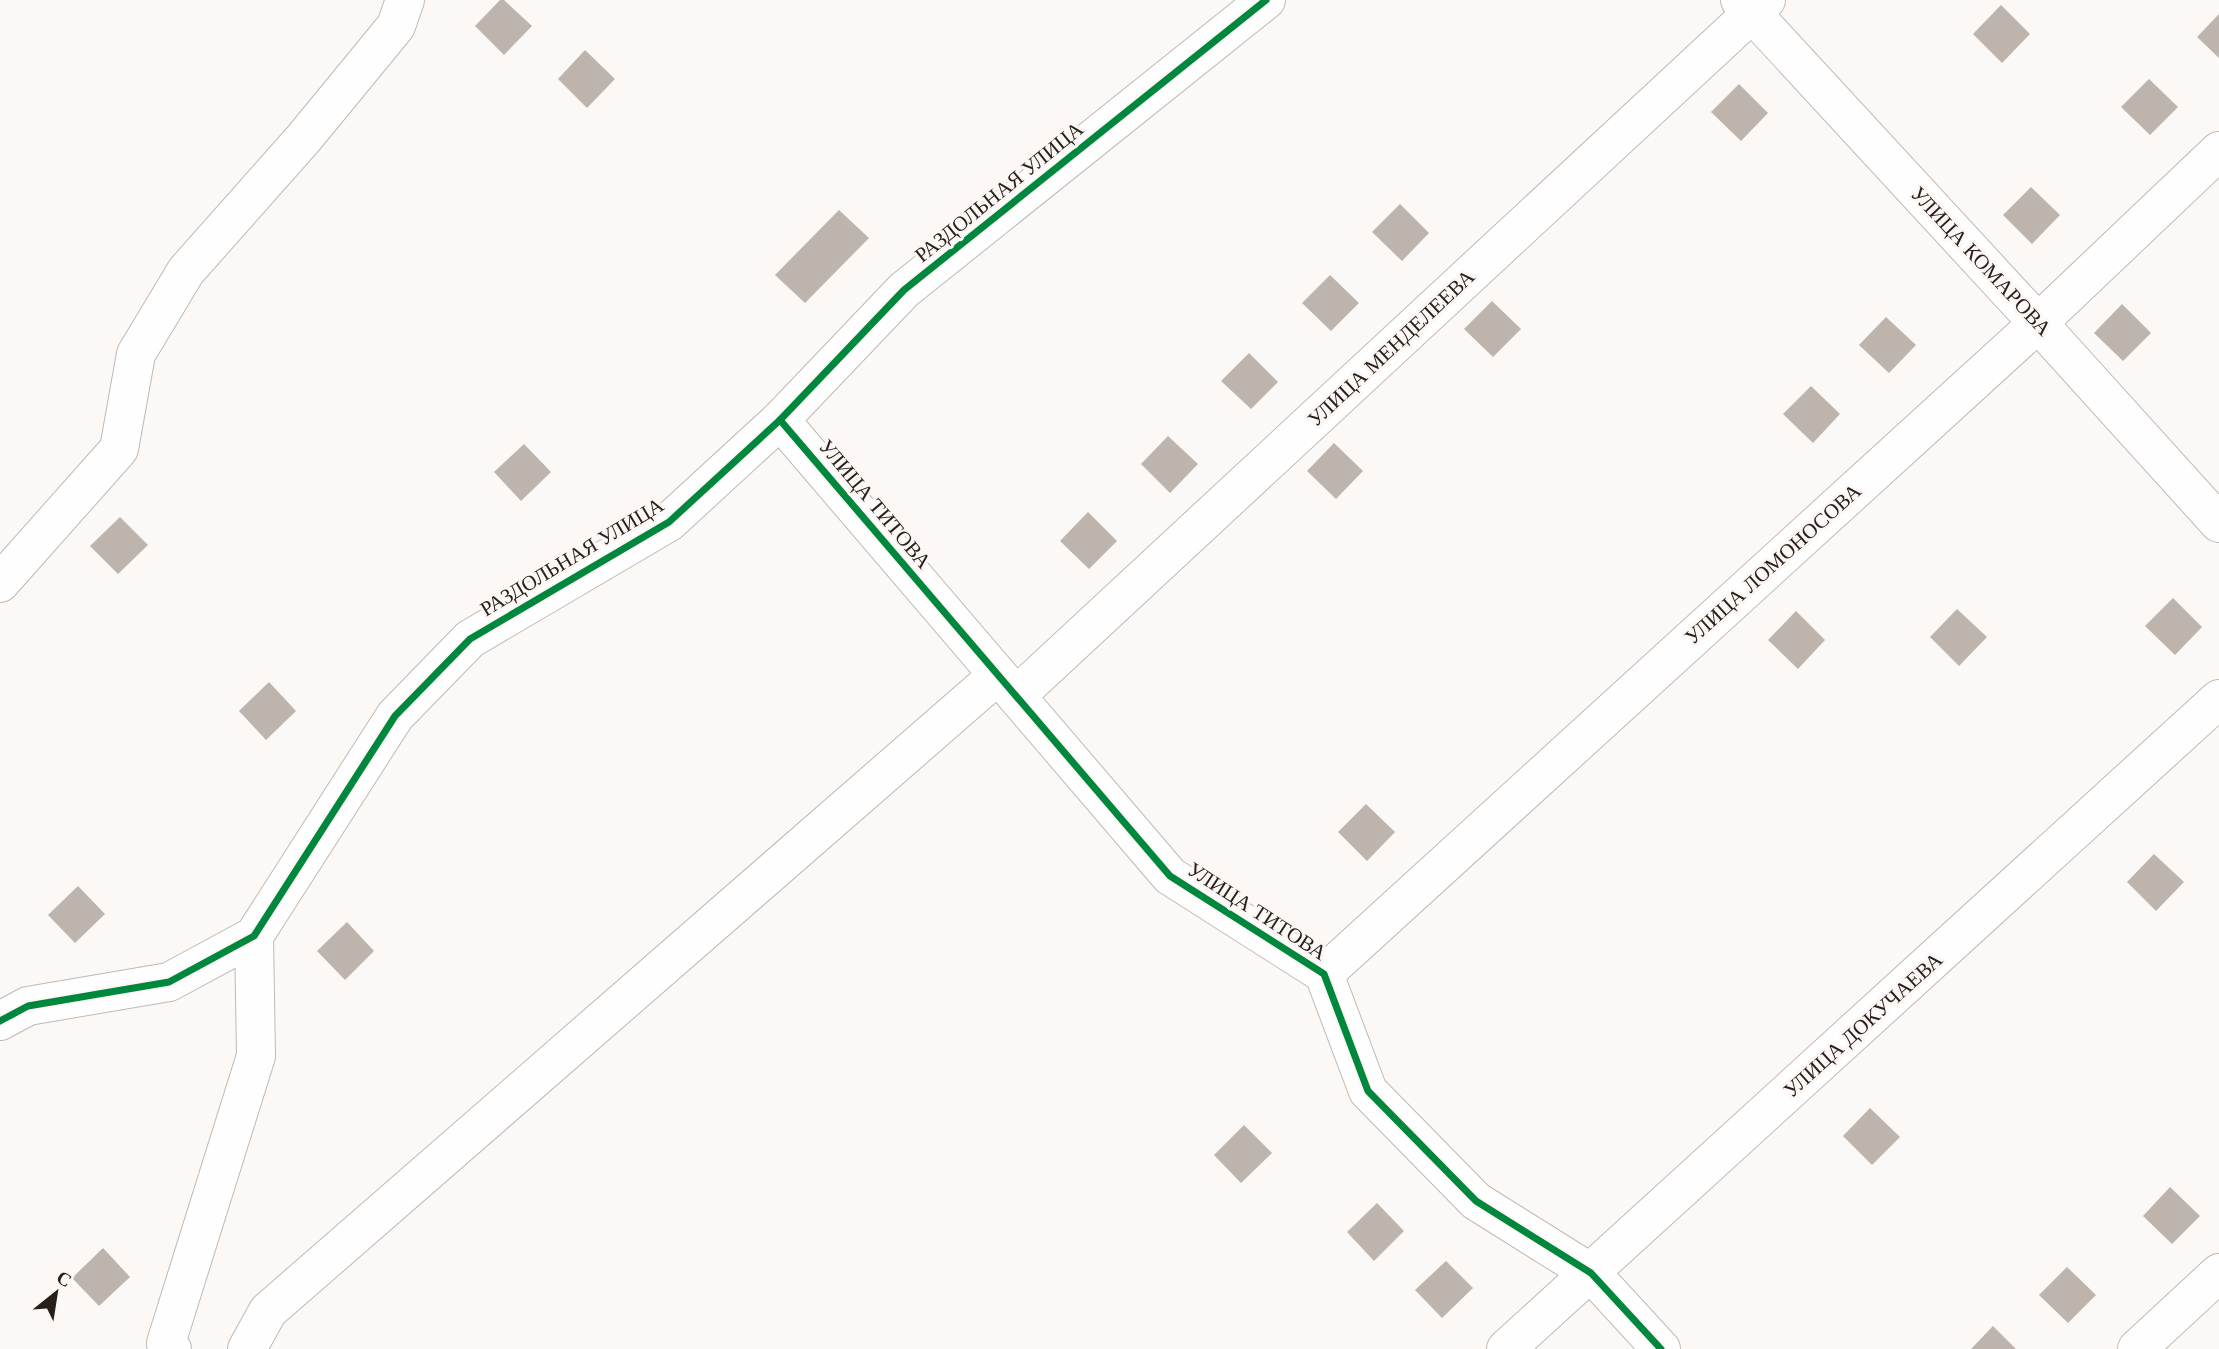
<svg xmlns="http://www.w3.org/2000/svg" width="2219" height="1349" viewBox="0 0 2219 1349" font-family="Georgia,serif">
<style>
.building{fill:#beb4ae}
.lines{fill:none;stroke-linecap:round;stroke-linejoin:round}
.minor-casing{stroke:#bfb9b6;stroke-width:40}
.minor{stroke:#fefefe;stroke-width:38}
.cycleway-casing{stroke:#fcf7f5;stroke-width:11}
.cycleway{stroke:#00873e;stroke-width:7}
.labels{text-anchor:middle;dominant-baseline:central;stroke-width:6;stroke-linejoin:round;paint-order:stroke}
.street-label{font-size:21px;fill:#271f1a;stroke:#fcf7f5}
</style>
<rect width="100%" height="100%" fill="#fbf8f6"/>
<g class="building">
<path d="M500,0H504L532,26L504,55L475,26Z"/>
<path d="M2001,5L2030,34L2002,63L1973,34Z"/>
<path d="M2219,14V58L2197,37Z"/>
<path d="M585,50L615,79L587,108L558,79Z"/>
<path d="M2149,79L2178,107L2150,135L2121,107Z"/>
<path d="M1739,84L1768,113L1741,141L1711,112Z"/>
<path d="M2031,187L2060,215L2032,244L2003,215Z"/>
<path d="M1400,204L1429,233L1402,261L1372,232Z"/>
<path d="M839,210L869,238L805,303L775,275Z"/>
<path d="M1330,275L1359,303L1331,331L1302,303Z"/>
<path d="M1492,301L1521,329L1493,357L1464,329Z"/>
<path d="M2122,304L2151,333L2123,361L2094,333Z"/>
<path d="M1886,317L1916,345L1889,373L1859,345Z"/>
<path d="M1249,353L1278,382L1251,409L1221,381Z"/>
<path d="M1811,386L1840,414L1813,443L1783,414Z"/>
<path d="M1168,436L1198,464L1170,493L1141,464Z"/>
<path d="M1334,443L1363,471L1336,499L1307,471Z"/>
<path d="M524,444L551,472L521,501L494,472Z"/>
<path d="M1088,512L1117,541L1089,569L1060,541Z"/>
<path d="M120,517L148,545L118,574L90,546Z"/>
<path d="M2173,598L2202,627L2175,655L2145,626Z"/>
<path d="M1957,609L1987,637L1959,666L1930,637Z"/>
<path d="M1796,611L1825,640L1798,669L1768,640Z"/>
<path d="M269,682L296,711L266,740L239,711Z"/>
<path d="M1366,804L1395,832L1367,861L1338,832Z"/>
<path d="M2154,854L2184,882L2156,911L2127,882Z"/>
<path d="M78,886L105,914L75,943L48,915Z"/>
<path d="M347,922L374,951L345,980L317,951Z"/>
<path d="M1870,1108L1900,1137L1872,1165L1843,1136Z"/>
<path d="M1244,1125L1272,1153L1241,1183L1214,1155Z"/>
<path d="M2170,1187L2200,1216L2172,1244L2143,1216Z"/>
<path d="M1377,1203L1404,1231L1374,1261L1347,1232Z"/>
<path d="M103,1248L130,1277L99,1306L72,1278Z"/>
<path d="M1446,1261L1473,1288L1442,1318L1415,1290Z"/>
<path d="M2067,1267L2096,1295L2068,1323L2039,1295Z"/>
<path d="M1993,1326L2016,1349H1971Z"/>
</g>
<g class="lines">
<g class="minor-casing">
<g id="minor">
<path d="M1740,0L2038,323L2219,523"/>
<path d="M780,420L1170,876L1324,974L1368,1091L1476,1201L1591,1273L1661,1349"/>
<path d="M0,583L119,449L136,354L186,271L304,138L396,26L405,0"/>
<path d="M1016,696L1766,0"/>
<path d="M1324,974L2038,323L2219,151"/>
<path d="M0,1021L28,1006L169,982L254,936L395,716L470,639L669,522L780,420L904,290L1266,0"/>
<path d="M172,1349L166,1343L256,1056L254,936"/>
<path d="M247,1349L268,1311L998,675"/>
<path d="M1506,1349L2219,699"/>
<path d="M2137,1349L2219,1273"/>
</g>
</g>
<use href="#minor" class="minor"/>
<g class="cycleway-casing">
<g id="cycleway">
<path d="M780,420L1170,876L1324,974L1368,1091L1476,1201L1591,1273L1661,1349"/>
<path d="M0,1021L28,1006L169,982L254,936L395,716L470,639L669,522L780,420L904,290L1266,0"/>
</g>
</g>
<use href="#cycleway" class="cycleway"/>
</g>
<g class="labels">
<g class="street-label">
<text transform="translate(999 192) rotate(-39)">РАЗДОЛЬНАЯ УЛИЦА</text>
<text transform="translate(1981 261) rotate(47)">УЛИЦА КОМАРОВА</text>
<text transform="translate(1391 348) rotate(-43)">УЛИЦА МЕНДЕЛЕЕВА</text>
<text transform="translate(875 504) rotate(50)">УЛИЦА ТИТОВА</text>
<text transform="translate(572 557) rotate(-31)">РАЗДОЛЬНАЯ УЛИЦА</text>
<text transform="translate(1773 564) rotate(-42)">УЛИЦА ЛОМОНОСОВА</text>
<text transform="translate(1257 911) rotate(33)">УЛИЦА ТИТОВА</text>
<text transform="translate(1863 1025) rotate(-42)">УЛИЦА ДОКУЧАЕВА</text>
</g>
</g>
<g transform="translate(56 1293) rotate(30)" stroke="#fcf7f5" stroke-width="5" paint-order="stroke">
<path d="M0-5L12 26L0 18L-12 26Z" fill="#271f1a"/>
<text y="-10" font-size="19" font-weight="bold" text-anchor="middle" fill="#271f1a">С</text>
</g>
</svg>
